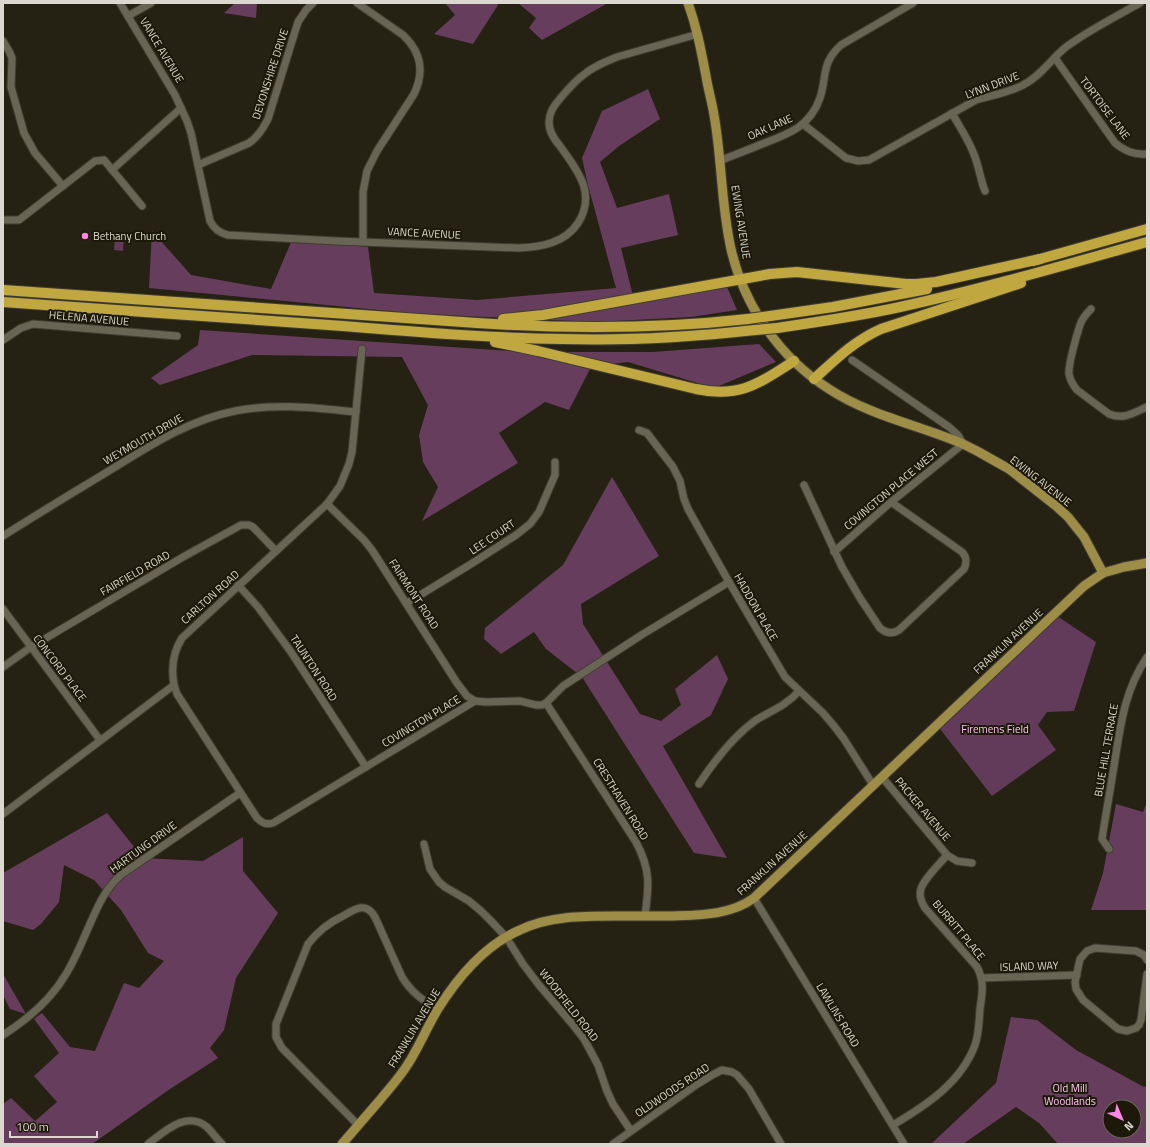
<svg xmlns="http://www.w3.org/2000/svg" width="1150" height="1147" viewBox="0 0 1150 1147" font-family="'Titillium Web',sans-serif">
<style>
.green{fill:#623a5a}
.forest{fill:#673d5e;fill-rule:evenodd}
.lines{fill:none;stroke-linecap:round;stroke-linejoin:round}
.minor-casing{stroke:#403d32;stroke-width:9}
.major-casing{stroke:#403d32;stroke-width:11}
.highway-casing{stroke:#403d32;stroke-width:12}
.minor{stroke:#696554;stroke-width:7}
.major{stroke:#9d8d47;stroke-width:9}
.highway{stroke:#c0a73f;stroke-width:10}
.highway-bridge-casing{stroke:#403d32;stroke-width:12;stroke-linecap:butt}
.highway-bridge{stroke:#c0a73f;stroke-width:10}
.poi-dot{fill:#fb87e5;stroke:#1d190a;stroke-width:1.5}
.labels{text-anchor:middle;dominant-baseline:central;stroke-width:4;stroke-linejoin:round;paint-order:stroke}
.street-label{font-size:11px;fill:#dbd9cf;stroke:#1d190a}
.poi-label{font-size:11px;fill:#dbd9cf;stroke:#1d190a;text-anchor:start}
.park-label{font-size:11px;fill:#fdc5f0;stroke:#1d190a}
</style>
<rect width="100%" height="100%" fill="#262213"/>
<g class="green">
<path d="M115,234H124L123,251L114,250Z"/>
<path d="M1054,614L1096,642L1074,711L1047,712L1038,725L1056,750L992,796L937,725Z"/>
</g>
<g class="forest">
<path d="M235,3H257L256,18L224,13Z"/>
<path d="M445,3H498V5L473,44L434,34L455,15Z"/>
<path d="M518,3H608L542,40L529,28L536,18Z"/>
<path d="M648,89L660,119L619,146L600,162L617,208L669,194L678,235L621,248L634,300L727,287L737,310L691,317L595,322L420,314L149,288L152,231L191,275L271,289L292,240L368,247L374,293L477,300L616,288L588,185L582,158L602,111Z"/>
<path d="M200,330L523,352H653L759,344L776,362L714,388L628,362L591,367L569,410L545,402L499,433L518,463L422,521L438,487L423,462L419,435L428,405L402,357L252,355L160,385L151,378L198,345Z"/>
<path d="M612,477L659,556L581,604L583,624L640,714L661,721L681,705L675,689L717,655L728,679L711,715L663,746L727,858L694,853L582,677L546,649L534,632L501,654L484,639L485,628L563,565Z"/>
<path d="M1147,802V910H1091L1103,873L1116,804L1143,812Z"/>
<path d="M107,813L143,858L203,861L243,837V871L278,913L236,978L224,1030L210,1048L218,1058L170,1089L92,1144H4L3,1143V1104L11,1098L35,1121L57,1102L34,1076L59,1053L34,1019L42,1013L70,1047L95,1051L124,983L139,988L164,961L148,953L121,910L94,880L64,865L59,902L41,924L33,930L3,921V873Z"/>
<path d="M3,974L26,1014L10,1009L3,995Z"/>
<path d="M1011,1017L1037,1020L1076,1050L1144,1087L1147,1086V1144H1058L1039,1123L1016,1107L963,1144H931L996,1083ZM1110,1107H1134V1131H1110Z"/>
</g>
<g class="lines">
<g class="minor-casing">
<g id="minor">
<path d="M120,3L175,95L187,121L191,133L210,221C214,229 219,233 228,235L336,241L519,248C541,247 565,243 578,223C597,193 577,170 560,146C554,139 549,132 549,122C549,118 550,114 552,110C555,103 575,81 582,76C592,67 605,62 617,57L698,34"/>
<path d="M357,3L403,35C421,52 425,71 414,94L377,151L367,171L363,192V242"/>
<path d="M128,16L151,3"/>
<path d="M3,41L9,51L12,58L11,87L24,133L35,153L63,186"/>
<path d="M1055,58L1115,143C1125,151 1134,155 1147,154"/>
<path d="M952,113C959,126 968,139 973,152C979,165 980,179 985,191"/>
<path d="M803,124L846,158L858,161L869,160L976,100C992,95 1008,93 1023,85C1041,76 1051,59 1066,47C1089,30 1115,17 1140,3"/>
<path d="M719,161C734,155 748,150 762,144C788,134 810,127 820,98C827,76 821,63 841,45L913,3"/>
<path d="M198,165L249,143C258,137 263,129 268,119L298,22L306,10L313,3"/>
<path d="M112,170L181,108"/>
<path d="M3,220H19L95,161L104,160L142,206"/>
<path d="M1091,309C1086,314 1082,319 1080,325C1077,334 1068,365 1069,374C1070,380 1073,385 1077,390L1109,414C1124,420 1133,413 1147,407"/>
<path d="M3,340L21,328L33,324L177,336"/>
<path d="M639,430L647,433L673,467L680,481L684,499L688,509L729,582L785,677L823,713L834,726L844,739L873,785"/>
<path d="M804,485L842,567L860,598L880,628C887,634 893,634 899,630L964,569C967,562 967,557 962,552L891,502"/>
<path d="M327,504L364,540L372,550L457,683L467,696L475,701"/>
<path d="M3,536C39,513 76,491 112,469C151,445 189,420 235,411C275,403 316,408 356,412"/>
<path d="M834,552L891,502L963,444L958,435L949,427L852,360"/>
<path d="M238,585L258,607L291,652L366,767"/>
<path d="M407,603L471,564L516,535L530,524L539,512L555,475V462"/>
<path d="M3,609L100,740"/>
<path d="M3,667L31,647L183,557L241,525H249L253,527L276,551"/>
<path d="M174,685L177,694L257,818C262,823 266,825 273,823L475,701L486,702L520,701L536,705H542L546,703L563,686L643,634L729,582"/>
<path d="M546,703L636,842C651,870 649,886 645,916"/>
<path d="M882,777L947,855L957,861L972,863"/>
<path d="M699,784C713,763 735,735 756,720C771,711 787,705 799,691"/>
<path d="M3,814L174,685C171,668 173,652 182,638L327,504L340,486L349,464L352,452L362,349"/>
<path d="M424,844L430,869L439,882L445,887L469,901L481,911L492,922L506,937L523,964L539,985L574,1026L584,1039L598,1065L607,1091L613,1104L631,1131"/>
<path d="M1109,849L1102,839C1106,813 1111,786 1115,760C1121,722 1125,690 1147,657"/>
<path d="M754,898L904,1144"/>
<path d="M1147,960L1144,955L1136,951L1095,948L1087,951L1080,959L1075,982L1076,989L1083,1000L1118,1029L1127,1031L1136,1028L1139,1025L1141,1020L1147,974"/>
<path d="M982,978L1077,975"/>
<path d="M3,1035C28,1019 51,1000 66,974C74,961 80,947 86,933C96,911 103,890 122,874L240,793"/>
<path d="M358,1125L282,1048L276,1037V1024L308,944C318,931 328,923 343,916C355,909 366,901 375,917L402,977C412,993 422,1000 438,1009"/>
<path d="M893,1125C925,1106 961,1083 975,1045C979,1034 979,1021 980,1009C982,994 985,982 977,967L925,908C915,892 922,884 932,872C937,866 942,861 947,855"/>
<path d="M148,1144C164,1132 186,1110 207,1127C212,1132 217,1139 222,1144"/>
<path d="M613,1144L696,1085L714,1074L722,1070L732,1072L737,1075L749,1089L781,1144"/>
</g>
</g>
<g class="major-casing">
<g id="major">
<path d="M688,3C697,28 701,50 706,76C708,89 712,102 714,115C722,159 721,205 731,249C744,306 780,358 829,389C870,416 919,425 963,444L977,451L1009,469L1056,506L1068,517L1084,537L1103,573"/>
<path d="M342,1144C355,1129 367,1115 380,1100C389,1089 400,1077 408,1064C419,1047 427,1027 438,1009C458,977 485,945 520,930C549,916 583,916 615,916C634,916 653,916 673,916C700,915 731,915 754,898L1084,586L1103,573L1124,567L1147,563"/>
</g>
</g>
<g class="highway-casing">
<g id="highway">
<path d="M1033,261L1147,229"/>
<path d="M3,290L477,323C567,329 658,329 748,319"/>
<path d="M3,302C116,310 230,318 343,326C416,332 489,338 562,339C627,341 691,337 755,330"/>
<path d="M770,316L833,307L927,289"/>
<path d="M503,319L543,315L770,274L797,272L906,284H917L936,282L1040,259"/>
<path d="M777,328C818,322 859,316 900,307C983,289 1065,265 1147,242"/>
<path d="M495,342L538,351L696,389C740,398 758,384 794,361"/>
<path d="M814,379C836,359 854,341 881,329L1021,283"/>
</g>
</g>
<use href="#minor" class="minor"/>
<use href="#major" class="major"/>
<use href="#highway" class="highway"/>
<g class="highway-bridge-casing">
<g id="highway-bridge">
<path d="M748,319L770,316"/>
<path d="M755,330L777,328"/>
</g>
</g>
<use href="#highway-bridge" class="highway-bridge"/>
</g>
<circle class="poi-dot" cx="85" cy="236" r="4"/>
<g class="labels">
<g class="street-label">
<text transform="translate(162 50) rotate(59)">VANCE AVENUE</text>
<text transform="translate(270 74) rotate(-72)">DEVONSHIRE DRIVE</text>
<text transform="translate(992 85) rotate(-21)">LYNN DRIVE</text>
<text transform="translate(1105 108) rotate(53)">TORTOISE LANE</text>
<text transform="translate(770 127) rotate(-24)">OAK LANE</text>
<text transform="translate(741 222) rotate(81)">EWING AVENUE</text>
<text transform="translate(424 233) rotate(3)">VANCE AVENUE</text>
<text transform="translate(89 318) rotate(5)">HELENA AVENUE</text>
<text transform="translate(143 439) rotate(-30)">WEYMOUTH DRIVE</text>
<text transform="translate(1041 481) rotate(38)">EWING AVENUE</text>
<text transform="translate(891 489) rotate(-40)">COVINGTON PLACE WEST</text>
<text transform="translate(492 537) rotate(-34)">LEE COURT</text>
<text transform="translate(135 573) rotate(-30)">FAIRFIELD ROAD</text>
<text transform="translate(414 594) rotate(57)">FAIRMONT ROAD</text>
<text transform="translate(210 597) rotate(-42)">CARLTON ROAD</text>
<text transform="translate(756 607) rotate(60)">HADDON PLACE</text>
<text transform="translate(1008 641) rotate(-43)">FRANKLIN AVENUE</text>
<text transform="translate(60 668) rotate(53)">CONCORD PLACE</text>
<text transform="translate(314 668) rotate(57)">TAUNTON ROAD</text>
<text transform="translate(421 721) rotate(-31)">COVINGTON PLACE</text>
<text transform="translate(1106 750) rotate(-80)">BLUE HILL TERRACE</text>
<text transform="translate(621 799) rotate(58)">CRESTHAVEN ROAD</text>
<text transform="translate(923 809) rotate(50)">PACKER AVENUE</text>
<text transform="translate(143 847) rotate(-36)">HARTUNG DRIVE</text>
<text transform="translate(772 863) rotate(-42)">FRANKLIN AVENUE</text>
<text transform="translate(959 930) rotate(50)">BURRITT PLACE</text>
<text transform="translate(1029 966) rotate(-2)">ISLAND WAY</text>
<text transform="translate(569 1005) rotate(52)">WOODFIELD ROAD</text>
<text transform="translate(838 1015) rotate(59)">LAWLINS ROAD</text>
<text transform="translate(414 1028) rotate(-59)">FRANKLIN AVENUE</text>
<text transform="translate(672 1090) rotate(-34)">OLDWOODS ROAD</text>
</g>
<g class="poi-label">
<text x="93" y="236">Bethany Church</text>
</g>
<g class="park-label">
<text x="995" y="729">Firemens Field</text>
<text x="1070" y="1088">Old Mill<tspan x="1070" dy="13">Woodlands</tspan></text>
</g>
</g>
<rect width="1150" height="1147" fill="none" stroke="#dbd9cf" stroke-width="8"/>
<g transform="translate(1122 1119) rotate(136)"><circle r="19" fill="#1d190a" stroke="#696659"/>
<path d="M0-3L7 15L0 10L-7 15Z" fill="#fb87e5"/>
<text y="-6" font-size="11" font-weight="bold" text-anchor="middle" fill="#dbd9cf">N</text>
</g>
<path d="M10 1131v6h87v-6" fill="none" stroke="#dbd9cf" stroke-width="2"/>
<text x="16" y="1131" font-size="12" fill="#dbd9cf" stroke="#1d190a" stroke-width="3" paint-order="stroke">100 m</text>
</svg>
